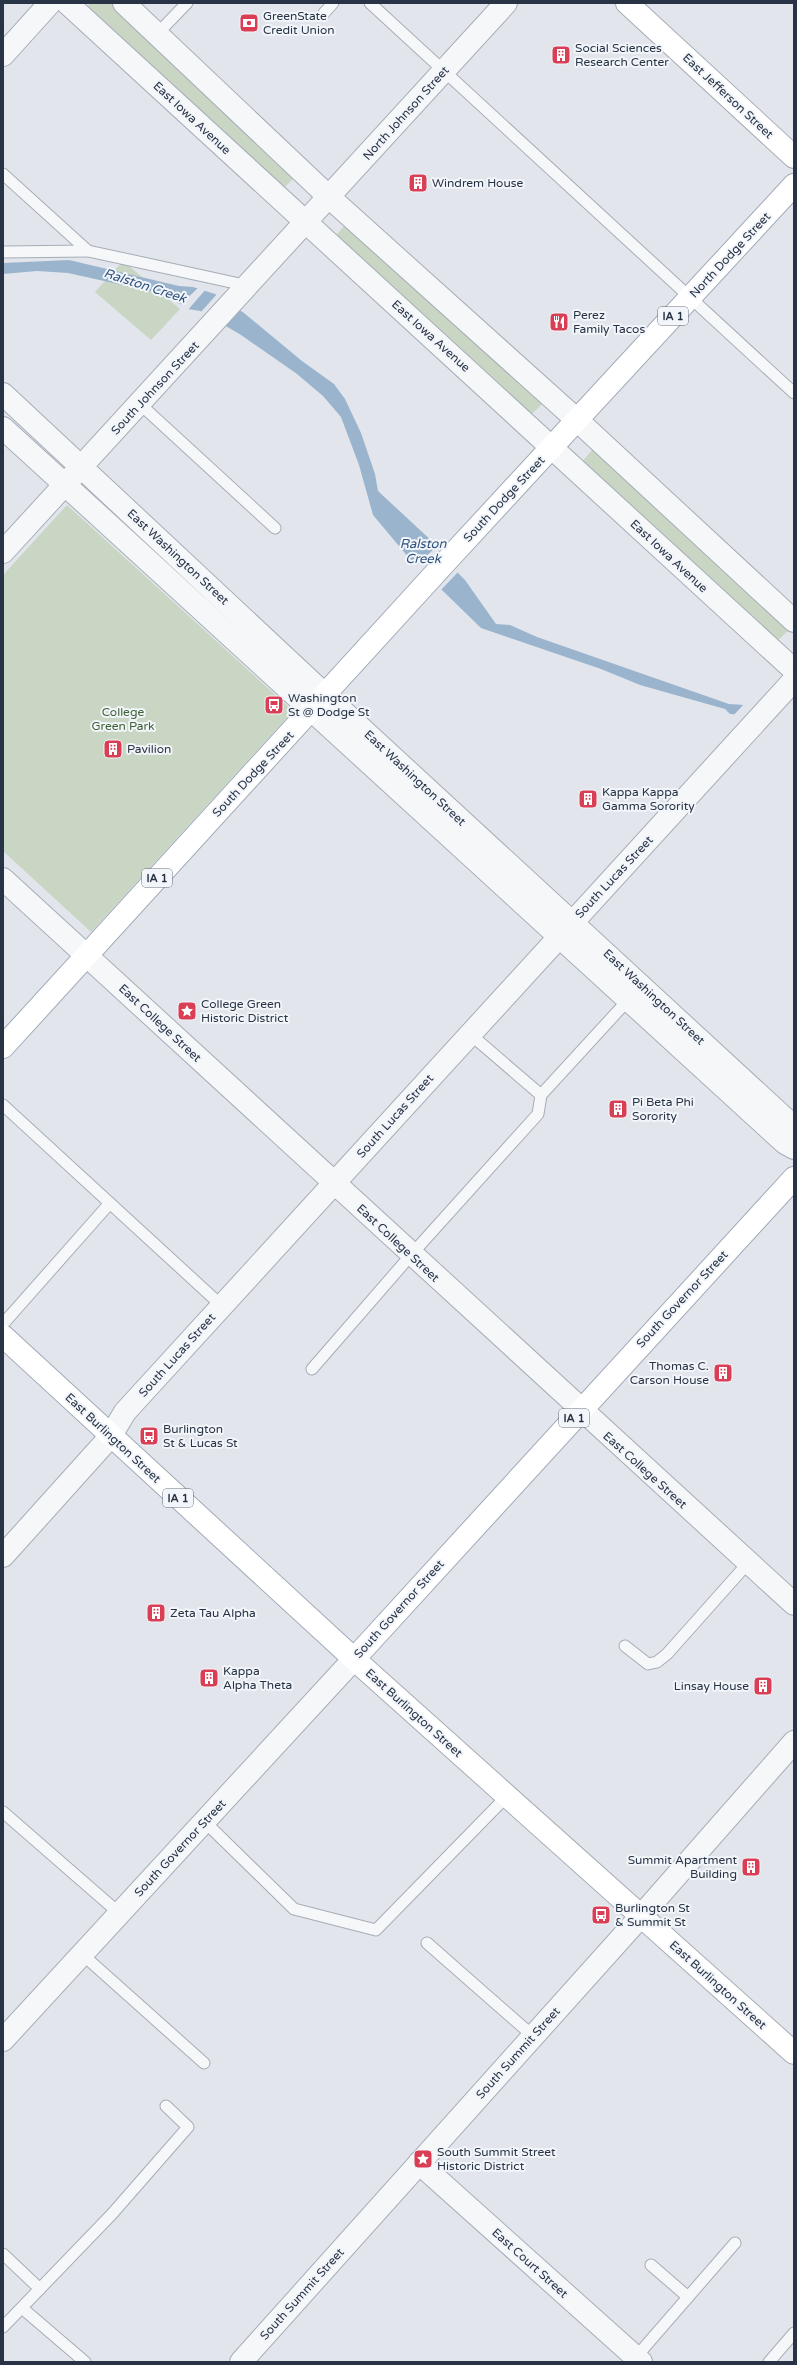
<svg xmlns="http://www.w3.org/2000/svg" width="797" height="2365" viewBox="0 0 797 2365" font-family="'Varela Round',sans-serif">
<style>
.green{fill:#c8d6c3}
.water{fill:#9ab4ce}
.pier{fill:#e2e6ec}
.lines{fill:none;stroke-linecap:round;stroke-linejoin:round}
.service-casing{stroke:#a6adb7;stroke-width:13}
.minor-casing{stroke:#a6adb7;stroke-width:24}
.tertiary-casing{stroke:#a6adb7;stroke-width:24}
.secondary-casing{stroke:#a6adb7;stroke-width:24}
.primary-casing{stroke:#a0aab8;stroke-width:24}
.service{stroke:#f5f7f9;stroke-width:11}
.minor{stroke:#f5f7f9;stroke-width:22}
.tertiary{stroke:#f5f7f9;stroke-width:22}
.secondary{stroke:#fff;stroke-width:22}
.primary{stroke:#fff;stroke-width:22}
.labels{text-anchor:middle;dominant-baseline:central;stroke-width:4;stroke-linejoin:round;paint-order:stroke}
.shield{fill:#f2f5f9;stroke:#656d7b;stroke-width:1}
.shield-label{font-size:11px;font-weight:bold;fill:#283345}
.poi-label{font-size:12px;fill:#283345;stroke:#f2f5f9;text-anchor:start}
.street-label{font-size:12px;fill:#283345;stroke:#f2f5f9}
.park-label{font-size:12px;fill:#3d6234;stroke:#f2f5f9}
.water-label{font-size:13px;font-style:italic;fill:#2f527d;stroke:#f2f5f9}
</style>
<rect width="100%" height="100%" fill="#e2e6ec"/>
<g class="green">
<path d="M89,3H113L294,171L295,177L284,188L88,10Z"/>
<path d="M347,222L542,401V404L530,416L335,237Z"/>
<path d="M123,261L180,309L151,340L95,292Z"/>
<path d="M593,449L788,628V631L776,642L581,463Z"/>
<path d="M67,505L293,711L91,932L3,851V575Z"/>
</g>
<path class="water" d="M69,260L179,286L193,287L215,294L244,313L302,361L334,384L345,399L361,433L375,474L378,491L434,543L444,559L465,580L496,624L510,625L537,637L729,704L794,708V719L730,714L725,709L640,685L601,669L481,628L409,558L373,515L359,465L341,417L323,396L297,374L241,335L200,311L188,309L163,294L68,273L37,271L3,274V263Z"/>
<g class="pier">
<path d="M199,287L206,289L187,311L179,306Z"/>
<path d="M218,293L234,304L222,326L200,313Z"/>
<path d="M438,545L459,571L440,591L415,567Z"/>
<path d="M745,703L794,706V721L733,716Z"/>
</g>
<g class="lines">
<g class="service-casing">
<g id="service">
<path d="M370,3L794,393"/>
<path d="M324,13L333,3"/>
<path d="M157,34L187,3"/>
<path d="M3,174L88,251L249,286"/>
<path d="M3,252L88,251"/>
<path d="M140,404L275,528"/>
<path d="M470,1034L541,1095L629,999"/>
<path d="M3,1105L222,1306"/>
<path d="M3,1324L110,1203"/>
<path d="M312,1369L411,1255L538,1114L541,1095"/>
<path d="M625,1646L648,1664L657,1662L667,1654L748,1563"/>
<path d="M3,1812L119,1913"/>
<path d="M204,1821L294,1909L376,1930L507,1796"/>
<path d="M427,1943L533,2036"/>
<path d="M82,1954L204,2063"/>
<path d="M3,2254L40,2289"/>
<path d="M651,2265L688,2297"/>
<path d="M22,2308L85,2362"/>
<path d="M3,2327L112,2214L188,2127L166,2106"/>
<path d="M636,2357L735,2243"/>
<path d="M769,2362L794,2333"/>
</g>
</g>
<g class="minor-casing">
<g id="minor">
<path d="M67,3L794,670"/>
<path d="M124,3L329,197L577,420L794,621"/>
<path d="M3,55L50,3"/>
<path d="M3,394L337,706L794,1127"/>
<path d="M3,428L785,1143L794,1148"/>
<path d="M3,552L506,3"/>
<path d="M3,879L794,1604"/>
<path d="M3,1556L110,1437L125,1412L794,680"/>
</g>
</g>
<g class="tertiary-casing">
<g id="tertiary">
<path d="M3,2040L354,1659"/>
<path d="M419,2163L641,2362"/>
<path d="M241,2362L641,1916L794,1742"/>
</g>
</g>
<g class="secondary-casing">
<g id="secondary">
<path d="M627,3L794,157"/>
<path d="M354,1659L794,2053"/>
</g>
</g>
<g class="primary-casing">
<g id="primary">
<path d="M3,1047L452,555L794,185"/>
<path d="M3,1336L354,1659L794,1178"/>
</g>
</g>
<use href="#service" class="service"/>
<use href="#minor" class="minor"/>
<use href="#tertiary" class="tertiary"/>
<use href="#secondary" class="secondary"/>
<use href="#primary" class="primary"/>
</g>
<defs>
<g id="bank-square" transform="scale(1)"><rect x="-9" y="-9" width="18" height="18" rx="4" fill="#da3e55" stroke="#f2f5f9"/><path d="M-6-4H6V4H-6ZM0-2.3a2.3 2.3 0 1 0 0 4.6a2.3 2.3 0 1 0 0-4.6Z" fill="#fff"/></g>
<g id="building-square" transform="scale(1)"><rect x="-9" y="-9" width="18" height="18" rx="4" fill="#da3e55" stroke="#f2f5f9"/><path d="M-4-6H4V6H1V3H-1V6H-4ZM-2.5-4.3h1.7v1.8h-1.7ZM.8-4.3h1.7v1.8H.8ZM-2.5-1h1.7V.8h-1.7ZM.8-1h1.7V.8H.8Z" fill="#fff"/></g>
<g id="restaurant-square" transform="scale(1)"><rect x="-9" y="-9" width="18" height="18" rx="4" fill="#da3e55" stroke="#f2f5f9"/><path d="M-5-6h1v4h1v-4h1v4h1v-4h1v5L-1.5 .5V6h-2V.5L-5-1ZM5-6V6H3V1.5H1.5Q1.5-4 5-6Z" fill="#fff"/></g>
<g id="bus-square" transform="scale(1)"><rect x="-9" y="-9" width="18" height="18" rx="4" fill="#da3e55" stroke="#f2f5f9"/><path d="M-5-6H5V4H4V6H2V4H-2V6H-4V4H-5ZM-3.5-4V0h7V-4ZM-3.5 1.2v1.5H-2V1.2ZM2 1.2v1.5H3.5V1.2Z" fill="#fff"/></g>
<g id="sight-square" transform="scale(1)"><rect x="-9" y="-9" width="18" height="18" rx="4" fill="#da3e55" stroke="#f2f5f9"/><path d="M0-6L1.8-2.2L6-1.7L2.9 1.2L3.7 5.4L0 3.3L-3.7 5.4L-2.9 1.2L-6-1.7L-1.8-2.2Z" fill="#fff"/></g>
</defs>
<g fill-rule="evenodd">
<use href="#bank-square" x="249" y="23"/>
<use href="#building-square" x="561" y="55"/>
<use href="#building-square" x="418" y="183"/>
<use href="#restaurant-square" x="559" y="322"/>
<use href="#bus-square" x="274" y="705"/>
<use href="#building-square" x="113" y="749"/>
<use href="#building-square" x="588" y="799"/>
<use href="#sight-square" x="187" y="1011"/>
<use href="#building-square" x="618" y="1109"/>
<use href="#building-square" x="723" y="1373"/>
<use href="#bus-square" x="149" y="1436"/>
<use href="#building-square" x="156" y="1613"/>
<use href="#building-square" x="209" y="1678"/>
<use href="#building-square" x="763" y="1686"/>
<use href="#building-square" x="751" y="1867"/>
<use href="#bus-square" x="601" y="1915"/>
<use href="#sight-square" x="423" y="2159"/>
</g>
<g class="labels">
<g class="shield">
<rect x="658" y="307" width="30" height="18" rx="3"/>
<rect x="142" y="869" width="30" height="18" rx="3"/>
<rect x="559" y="1409" width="30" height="18" rx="3"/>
<rect x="163" y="1489" width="30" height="18" rx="3"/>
</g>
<g class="shield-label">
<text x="673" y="316">IA 1</text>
<text x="157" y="878">IA 1</text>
<text x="574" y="1418">IA 1</text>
<text x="178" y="1498">IA 1</text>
</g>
<g class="poi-label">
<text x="263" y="16">GreenState<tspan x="263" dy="14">Credit Union</tspan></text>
<text x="575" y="48">Social Sciences<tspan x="575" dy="14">Research Center</tspan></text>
<text x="432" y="183">Windrem House</text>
<text x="573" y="315">Perez<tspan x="573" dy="14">Family Tacos</tspan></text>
<text x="288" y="698">Washington<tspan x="288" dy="14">St @ Dodge St</tspan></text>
<text x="127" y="749">Pavilion</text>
<text x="602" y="792">Kappa Kappa<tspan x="602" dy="14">Gamma Sorority</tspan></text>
<text x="201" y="1004">College Green<tspan x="201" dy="14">Historic District</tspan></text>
<text x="632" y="1102">Pi Beta Phi<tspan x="632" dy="14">Sorority</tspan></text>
<text x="709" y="1366" text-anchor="end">Thomas C.<tspan x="709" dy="14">Carson House</tspan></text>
<text x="163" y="1429">Burlington<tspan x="163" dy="14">St &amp; Lucas St</tspan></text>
<text x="170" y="1613">Zeta Tau Alpha</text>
<text x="223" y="1671">Kappa<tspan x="223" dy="14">Alpha Theta</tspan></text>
<text x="749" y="1686" text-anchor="end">Linsay House</text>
<text x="737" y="1860" text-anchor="end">Summit Apartment<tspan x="737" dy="14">Building</tspan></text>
<text x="615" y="1908">Burlington St<tspan x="615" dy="14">&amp; Summit St</tspan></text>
<text x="437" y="2152">South Summit Street<tspan x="437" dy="14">Historic District</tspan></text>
</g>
<g class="street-label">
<text transform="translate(728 96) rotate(43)">East Jefferson Street</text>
<text transform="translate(406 113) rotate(-48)">North Johnson Street</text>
<text transform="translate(192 118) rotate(43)">East Iowa Avenue</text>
<text transform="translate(730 255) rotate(-47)">North Dodge Street</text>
<text transform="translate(431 336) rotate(42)">East Iowa Avenue</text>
<text transform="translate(155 388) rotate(-47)">South Johnson Street</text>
<text transform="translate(504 499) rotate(-47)">South Dodge Street</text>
<text transform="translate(669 556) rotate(43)">East Iowa Avenue</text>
<text transform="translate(178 557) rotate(43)">East Washington Street</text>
<text transform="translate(253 774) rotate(-47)">South Dodge Street</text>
<text transform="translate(415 778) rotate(43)">East Washington Street</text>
<text transform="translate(614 877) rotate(-47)">South Lucas Street</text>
<text transform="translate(654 997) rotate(43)">East Washington Street</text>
<text transform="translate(160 1023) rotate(43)">East College Street</text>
<text transform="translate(395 1116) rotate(-48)">South Lucas Street</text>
<text transform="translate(398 1243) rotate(43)">East College Street</text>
<text transform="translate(682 1299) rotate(-47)">South Governor Street</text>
<text transform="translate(177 1355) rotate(-48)">South Lucas Street</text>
<text transform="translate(113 1438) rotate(43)">East Burlington Street</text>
<text transform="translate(645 1470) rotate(42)">East College Street</text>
<text transform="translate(399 1609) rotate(-48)">South Governor Street</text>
<text transform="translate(414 1713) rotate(42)">East Burlington Street</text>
<text transform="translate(180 1848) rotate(-47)">South Governor Street</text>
<text transform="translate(718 1985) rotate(42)">East Burlington Street</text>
<text transform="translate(518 2053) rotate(-48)">South Summit Street</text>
<text transform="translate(530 2263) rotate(42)">East Court Street</text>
<text transform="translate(302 2294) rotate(-48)">South Summit Street</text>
</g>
<g class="park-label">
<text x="123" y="712">College<tspan x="123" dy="14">Green Park</tspan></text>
</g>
<g class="water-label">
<text transform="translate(145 286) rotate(18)">Ralston Creek</text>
<text x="423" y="544">Ralston<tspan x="423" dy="15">Creek</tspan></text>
</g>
</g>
<rect width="797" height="2365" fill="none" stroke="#283345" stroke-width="8"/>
</svg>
